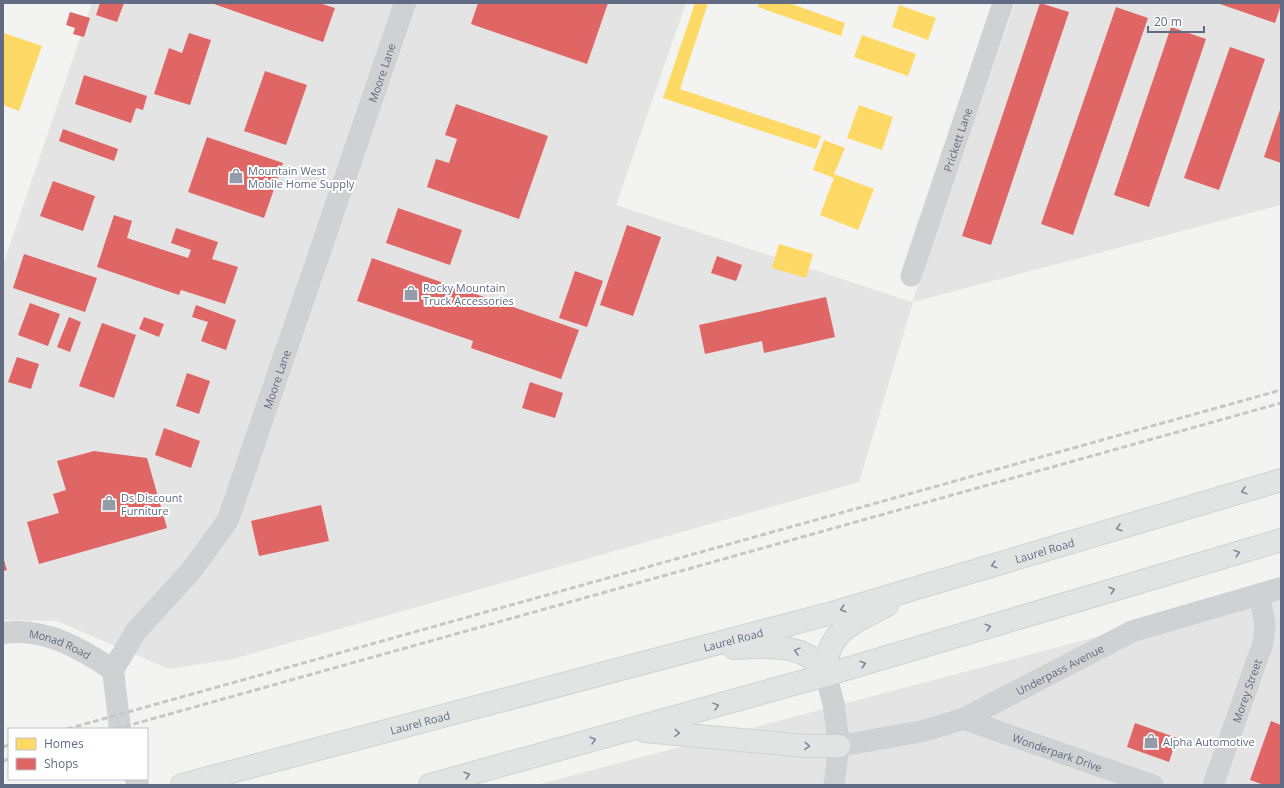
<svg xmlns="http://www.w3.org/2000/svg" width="1284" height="788" viewBox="0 0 1284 788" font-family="'Open Sans',sans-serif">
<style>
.built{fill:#e3e4e3}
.homes{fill:#ffd966}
.shops{fill:#e06666}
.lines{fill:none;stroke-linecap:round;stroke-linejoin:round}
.primary-casing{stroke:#d0d2d3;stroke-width:24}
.minor{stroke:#d0d1d2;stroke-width:21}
.tertiary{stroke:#d0d1d2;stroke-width:22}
.primary{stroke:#e2e3e3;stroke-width:22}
.rail{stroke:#c6c6c7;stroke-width:3;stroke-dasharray:6 3;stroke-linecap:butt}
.oneway{stroke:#818a9c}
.labels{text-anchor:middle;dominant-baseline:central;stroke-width:4;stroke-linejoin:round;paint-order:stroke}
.street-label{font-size:11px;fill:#616c84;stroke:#fff}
.poi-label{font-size:11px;fill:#616c84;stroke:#fff;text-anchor:start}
</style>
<rect width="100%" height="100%" fill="#f3f4f1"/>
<g class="built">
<path d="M92,3H686L616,205L912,302L1015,3H1281V205L913,302L859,482L233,659L169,669L57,621L3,620V265Z"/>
<path d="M1281,588V785H536L1259,594Z"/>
</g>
<g class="homes">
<path d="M695,3H708L680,89L821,136L816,149L663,98Z"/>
<path d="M759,3H789L845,23L841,36L758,7Z"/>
<path d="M899,5L936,18L928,40L892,27Z"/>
<path d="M4,33L42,46L19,111L3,105Z"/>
<path d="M862,35L916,54L908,76L854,57Z"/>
<path d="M859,105L893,117L882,150L847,138Z"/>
<path d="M824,140L845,148L834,174L874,189L858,230L820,215L834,178L813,170Z"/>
<path d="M779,244L813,254L806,278L772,268Z"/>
</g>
<g class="shops">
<path d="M100,3H124L117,22L96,15Z"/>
<path d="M211,3H319L335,8L323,42Z"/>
<path d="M478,3H608L587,64L471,24Z"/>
<path d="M1040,3L1069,12L991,245L962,236Z"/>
<path d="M1217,3H1281V5L1275,23Z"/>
<path d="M1116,7L1148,18L1073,235L1041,224Z"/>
<path d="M70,12L90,18L84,37L73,34L75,28L66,25Z"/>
<path d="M1171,27L1206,39L1149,207L1114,195Z"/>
<path d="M189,33L211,40L190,105L154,94L169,48L182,53Z"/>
<path d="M1230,47L1265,59L1219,190L1184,178Z"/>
<path d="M265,71L307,85L286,145L244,131Z"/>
<path d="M84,75L147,96L143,110L136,108L131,123L75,104Z"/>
<path d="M456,104L548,136L519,219L427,187L436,159L449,163L457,139L445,135Z"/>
<path d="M1281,107V163L1264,157Z"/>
<path d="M63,129L118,149L114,161L59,141Z"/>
<path d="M207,137L283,163L264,218L188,192Z"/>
<path d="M53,181L95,196L83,231L40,216Z"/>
<path d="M398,208L462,230L450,265L386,243Z"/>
<path d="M114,215L132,221L127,238L188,258L191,250L171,243L176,228L218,242L212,259L238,267L225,304L181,290L179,295L97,267Z"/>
<path d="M627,225L661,237L633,316L600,305Z"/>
<path d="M24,254L97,278L85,312L13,288Z"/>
<path d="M717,256L742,265L736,281L711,273Z"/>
<path d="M372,258L579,330L561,379L471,348L473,341L357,301Z"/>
<path d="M575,271L603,281L587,327L559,318Z"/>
<path d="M826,297L835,337L764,353L762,341L705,354L699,325Z"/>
<path d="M30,303L60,314L48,346L18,335Z"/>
<path d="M196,305L236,320L226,350L201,341L208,322L192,317Z"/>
<path d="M69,317L81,322L70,352L57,347Z"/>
<path d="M144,317L164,324L159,337L139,329Z"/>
<path d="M102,323L136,335L114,398L79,386Z"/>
<path d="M17,357L39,364L31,389L8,382Z"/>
<path d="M187,373L210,381L199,414L176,406Z"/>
<path d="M530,382L563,393L555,418L522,408Z"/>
<path d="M164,428L200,441L191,468L155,455Z"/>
<path d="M94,451L147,458L167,528L39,564L27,522L59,513L53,494L66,490L57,461Z"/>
<path d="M321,505L329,541L259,556L251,521Z"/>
<path d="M3,557L7,570L3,571Z"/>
<path d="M1271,721L1281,725V785H1264L1250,780Z"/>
<path d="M1135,723L1177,738L1169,762L1127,747Z"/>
</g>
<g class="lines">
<g class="primary-casing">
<g id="primary">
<path d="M734,648C767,646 809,642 826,675"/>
<path d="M826,675C825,630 853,624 887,605"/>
<path d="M645,731L806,746H839"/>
<path id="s7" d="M182,785L832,613L1281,480"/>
<path d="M430,785L826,675L1281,540"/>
</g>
</g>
<g class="minor">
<path id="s1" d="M911,276L1003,3"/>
<path id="s2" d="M963,719L1153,785"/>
<path d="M834,785L839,746"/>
<path id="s3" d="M1213,785L1263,643L1265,624L1259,594"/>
</g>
<g class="tertiary">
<path id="s4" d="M3,633C44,627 80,648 113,670"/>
<path id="s5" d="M826,675L834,706L839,746L923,731L963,719L1133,631L1281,588"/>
<path id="s6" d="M120,729L113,670L136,631L191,571L228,520L405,3"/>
<path d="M136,779L138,785"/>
</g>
<use href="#primary" class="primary"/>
<g class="rail">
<path d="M67,729L1281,390"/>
<path d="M116,729L1281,403"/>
<path d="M3,747L9,745"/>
<path d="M3,761L9,759"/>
</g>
</g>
<defs><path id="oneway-chevron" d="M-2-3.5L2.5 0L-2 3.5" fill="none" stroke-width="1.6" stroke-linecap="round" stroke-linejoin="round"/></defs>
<g class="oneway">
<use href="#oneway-chevron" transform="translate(1244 491) rotate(164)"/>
<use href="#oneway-chevron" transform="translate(1119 528) rotate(164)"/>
<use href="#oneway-chevron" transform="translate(1237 553) rotate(-17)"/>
<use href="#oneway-chevron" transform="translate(994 565) rotate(164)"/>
<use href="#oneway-chevron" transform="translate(1112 590) rotate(-17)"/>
<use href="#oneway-chevron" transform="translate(843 609) rotate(164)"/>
<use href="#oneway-chevron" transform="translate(988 627) rotate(-17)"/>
<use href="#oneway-chevron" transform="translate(797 651) rotate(-165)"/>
<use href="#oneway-chevron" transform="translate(863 664) rotate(-17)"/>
<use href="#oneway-chevron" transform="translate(716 706) rotate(-15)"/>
<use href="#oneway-chevron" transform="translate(677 733) rotate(4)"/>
<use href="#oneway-chevron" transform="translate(593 740) rotate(-16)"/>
<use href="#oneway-chevron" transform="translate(807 746) rotate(4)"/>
<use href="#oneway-chevron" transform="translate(467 775) rotate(-16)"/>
</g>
<defs>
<g id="shop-bare" transform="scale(1.2)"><path d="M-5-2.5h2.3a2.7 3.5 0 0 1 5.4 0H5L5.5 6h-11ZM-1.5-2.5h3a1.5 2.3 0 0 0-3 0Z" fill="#949caa" stroke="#fff" stroke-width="2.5" paint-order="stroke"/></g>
</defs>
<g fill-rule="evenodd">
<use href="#shop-bare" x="236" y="176"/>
<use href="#shop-bare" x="411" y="293"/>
<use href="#shop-bare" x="109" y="503"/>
<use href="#shop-bare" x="1151" y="741"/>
</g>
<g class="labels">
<g class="street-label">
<text stroke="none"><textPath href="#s6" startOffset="722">Moore Lane</textPath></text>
<text stroke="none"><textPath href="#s1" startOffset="144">Prickett Lane</textPath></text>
<text stroke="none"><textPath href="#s6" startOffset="398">Moore Lane</textPath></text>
<text stroke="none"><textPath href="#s7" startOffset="894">Laurel Road</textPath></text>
<text stroke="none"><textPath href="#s7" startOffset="570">Laurel Road</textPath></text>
<text stroke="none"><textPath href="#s4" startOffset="59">Monad Road</textPath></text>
<text stroke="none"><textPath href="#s5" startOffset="308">Underpass Avenue</textPath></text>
<text stroke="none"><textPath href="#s3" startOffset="100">Morey Street</textPath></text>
<text stroke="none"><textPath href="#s7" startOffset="246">Laurel Road</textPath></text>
<text stroke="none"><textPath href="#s2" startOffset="100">Wonderpark Drive</textPath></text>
</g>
<g class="poi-label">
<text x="248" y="170">Mountain West<tspan x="248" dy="13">Mobile Home Supply</tspan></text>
<text x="423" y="287">Rocky Mountain<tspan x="423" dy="13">Truck Accessories</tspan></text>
<text x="121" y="497">Ds Discount<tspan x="121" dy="13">Furniture</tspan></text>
<text x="1163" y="741">Alpha Automotive</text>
</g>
</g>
<rect width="1284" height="788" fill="none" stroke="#616c84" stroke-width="8"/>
<rect x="8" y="728" width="140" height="52" fill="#ffffff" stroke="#c0c4ce"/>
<rect x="16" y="738" width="20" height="12" fill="#ffd966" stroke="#c0c4ce"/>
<text x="44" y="748" font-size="12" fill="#616c84">Homes</text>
<rect x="16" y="758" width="20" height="12" fill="#e06666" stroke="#c0c4ce"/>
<text x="44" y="768" font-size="12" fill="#616c84">Shops</text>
<path d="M1148 26v6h56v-6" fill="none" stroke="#616c84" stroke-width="2"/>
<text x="1154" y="26" font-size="12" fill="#616c84" stroke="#ffffff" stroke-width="3" paint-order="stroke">20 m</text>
</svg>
